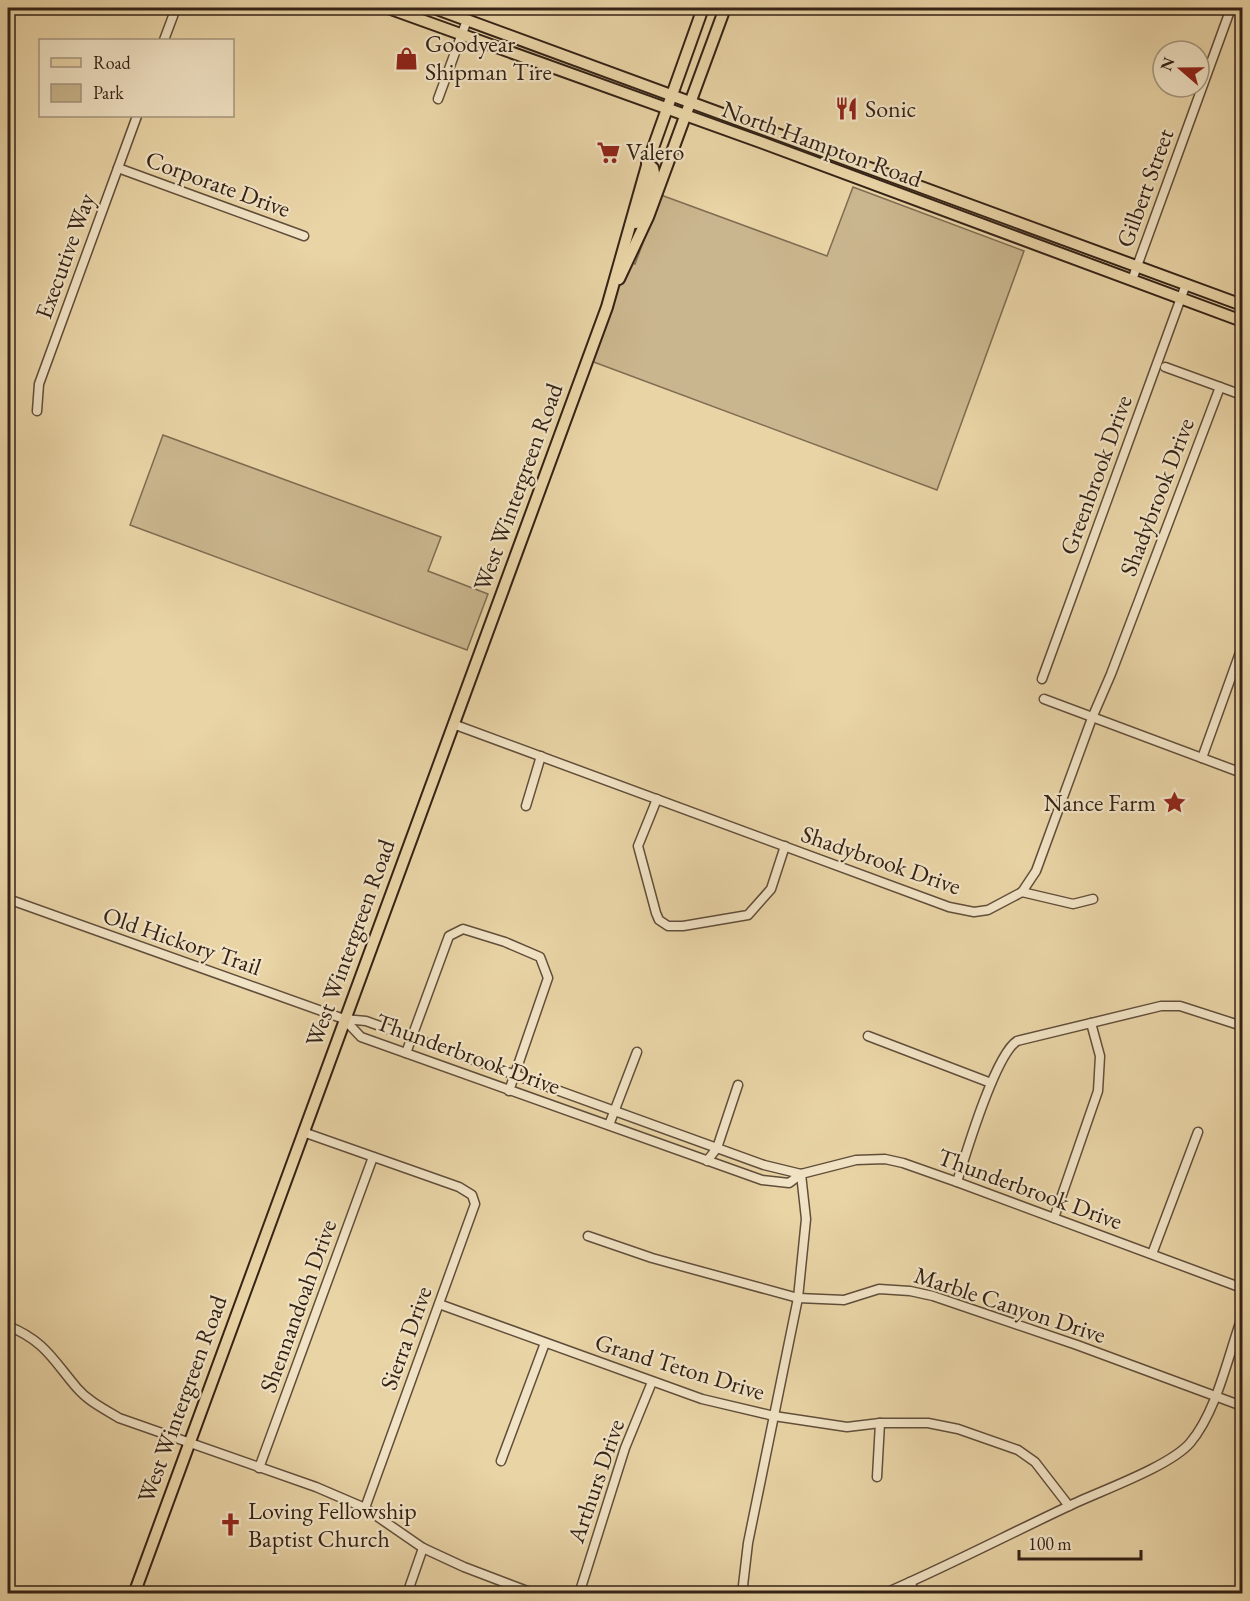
<svg xmlns="http://www.w3.org/2000/svg" width="1250" height="1601" font-family="'EB Garamond',serif">
<style>
.green{fill:#cab68e;stroke:#7f6c52;stroke-width:1.5}
.lines{fill:none;stroke-linecap:round;stroke-linejoin:round}
.minor-casing{stroke:#614e3a;stroke-width:11}
.major-casing{stroke:#342216;stroke-width:14}
.minor{stroke:#f1e3c5;stroke-width:8}
.major{stroke:#e9d4a6;stroke-width:10}
.labels{text-anchor:middle;stroke-width:4.5;stroke-linejoin:round;paint-order:stroke}
.poi-label{font-size:24px;fill:#342216;stroke:#f1e3c5;text-anchor:start}
.street-label{font-size:24px;fill:#342216;stroke:#f1e3c5}
</style>
<rect width="100%" height="100%" fill="#e9d4a6"/>
<filter id="stains"><feTurbulence type="fractalNoise" baseFrequency=".00333" numOctaves="4"/><feColorMatrix values="0 0 0 0 .2 0 0 0 0 .09 0 0 0 0 .02 0 0 0 .5 -.17"/></filter>
<radialGradient id="worn" r=".72"><stop offset=".6" stop-color="#630" stop-opacity="0"/><stop offset="1" stop-color="#630" stop-opacity=".3"/></radialGradient>
<!-- green -->
<g class="green">
<polygon points="853,187 1024,251 937,490 591,361 628,261 635,264 661,195 827,256"/>
<polygon points="163,435 441,537 428,571 488,594 467,650 130,525"/>
</g>
<g class="lines">
<defs>
<g id="minor">
<polyline points="164,40 176,8"/>
<polyline points="438,99 467,20"/>
<polyline points="118,168 304,236"/>
<polyline points="1132,280 1231,8"/>
<polyline points="1165,367 1242,395"/>
<polyline points="37,411 39,384 137,116"/>
<polyline points="1042,679 1186,284"/>
<polyline points="1044,699 1242,773"/>
<polyline points="453,724 949,907 974,912 988,910 1022,892 1036,871 1092,718 1111,674 1220,387"/>
<polyline points="1202,758 1242,647"/>
<polyline points="657,799 638,846 656,913 659,920 668,926 683,926 748,915 771,889 785,846"/>
<polyline points="526,806 541,756"/>
<polyline points="1022,892 1073,904 1093,899"/>
<polyline points="8,899 344,1019 366,1021 764,1165 801,1174"/>
<polyline points="344,1019 361,1037 762,1180 789,1183 801,1174 856,1160 885,1159 903,1163 957,1182 1242,1288"/>
<polyline points="868,1036 991,1083"/>
<polyline points="406,1053 449,936 463,929 505,942 540,957 548,978 509,1091"/>
<polyline points="609,1125 637,1052"/>
<polyline points="303,1132 459,1187 472,1195 475,1204 365,1508"/>
<polyline points="707,1161 717,1148 738,1085"/>
<path d="M957 1182C966 1153 995 1055 1017 1041L1161 1006H1180L1242 1026"/>
<polyline points="1054,1218 1098,1091 1100,1056 1091,1023"/>
<polyline points="588,1236 652,1258 798,1298 844,1300 879,1289 910,1291 933,1296 1077,1345 1242,1406"/>
<polyline points="1152,1254 1198,1132"/>
<polyline points="439,1304 702,1399 774,1416 847,1427 880,1423 928,1423 958,1429 1018,1450 1035,1462 1069,1506"/>
<path d="M8 1326C45 1341 53 1360 77 1388 88 1401 104 1409 119 1418L316 1487 365 1508 423 1548 464 1567 535 1594"/>
<polyline points="501,1461 545,1343"/>
<polyline points="259,1468 373,1157"/>
<polyline points="877,1477 880,1423"/>
<polyline points="910,1582 916,1594"/>
<polyline points="407,1594 423,1548"/>
<polyline points="579,1594 625,1448 652,1382"/>
<polyline points="742,1594 748,1543 798,1298 806,1219 801,1174"/>
<path d="M883 1594C946 1567 1007 1535 1069 1506 1100 1491 1169 1467 1190 1443 1217 1411 1228 1356 1242 1317"/>
</g>
<g id="major">
<polyline points="388,8 763,143 1242,321"/>
<polyline points="434,8 1242,305"/>
<polyline points="636,223 654,173 653,168 647,163"/>
<polyline points="619,279 648,217 725,8"/>
<polyline points="134,1594 607,307 648,162 703,8"/>
</g>
</defs>
<!-- minor casing -->
<use href="#minor" class="minor-casing"/>
<!-- major casing -->
<use href="#major" class="major-casing"/>
<!-- minor -->
<use href="#minor" class="minor"/>
<!-- major -->
<use href="#major" class="major"/>
</g>
<!-- icons -->
<defs>
<symbol id="shop-bare" viewBox="-9 -9 18 18"><path d="M-5-2.5h2.3a2.7 3.5 0 0 1 5.4 0H5L5.5 6h-11ZM-1.5-2.5h3a1.5 2.3 0 0 0-3 0Z" fill="#8f2418" stroke="#f1e3c5" stroke-width="2.5" paint-order="stroke"/></symbol>
<symbol id="restaurant-bare" viewBox="-9 -9 18 18"><path d="M-5-6h1v4h1v-4h1v4h1v-4h1v5L-1.5 .5V6h-2V.5L-5-1ZM5-6V6H3V1.5H1.5Q1.5-4 5-6Z" fill="#8f2418" stroke="#f1e3c5" stroke-width="2.5" paint-order="stroke"/></symbol>
<symbol id="supermarket-bare" viewBox="-9 -9 18 18"><path d="M-6-5.5h2.5l.6 2H6L4.5 2H-2.5L-4.4-4H-6ZM-1.5 3.2a1.3 1.3 0 1 0 .1 0ZM3 3.2a1.3 1.3 0 1 0 .1 0Z" fill="#8f2418" stroke="#f1e3c5" stroke-width="2.5" paint-order="stroke"/></symbol>
<symbol id="sight-bare" viewBox="-9 -9 18 18"><path d="M0-6L1.8-2.2L6-1.7L2.9 1.2L3.7 5.4L0 3.3L-3.7 5.4L-2.9 1.2L-6-1.7L-1.8-2.2Z" fill="#8f2418" stroke="#f1e3c5" stroke-width="2.5" paint-order="stroke"/></symbol>
<symbol id="church-bare" viewBox="-9 -9 18 18"><path d="M-1.2-6h2.4v3.5h3.3v2.4h-3.3V6h-2.4V-.1h-3.3v-2.4h3.3Z" fill="#8f2418" stroke="#f1e3c5" stroke-width="2.5" paint-order="stroke"/></symbol>
</defs>
<g fill-rule="evenodd">
<use href="#shop-bare" x="390" y="42" width="33" height="33"/>
<use href="#restaurant-bare" x="830" y="92" width="33" height="33"/>
<use href="#supermarket-bare" x="592" y="136" width="33" height="33"/>
<use href="#sight-bare" x="1158" y="786" width="33" height="33"/>
<use href="#church-bare" x="214" y="1508" width="33" height="33"/>
</g>
<g class="labels">
<!-- poi labels -->
<g class="poi-label">
<text x="425" y="52">Goodyear<tspan x="425" dy="28">Shipman Tire</tspan></text>
<text x="865" y="117">Sonic</text>
<text x="626" y="160">Valero</text>
<text x="1156" y="811" text-anchor="end">Nance Farm</text>
<text x="248" y="1519">Loving Fellowship<tspan x="248" dy="28">Baptist Church</tspan></text>
</g>
<!-- street labels -->
<g class="street-label">
<text transform="translate(822 144) rotate(20)" y="8">North Hampton Road</text>
<text transform="translate(218 184) rotate(20)" y="8">Corporate Drive</text>
<text transform="translate(1145 188) rotate(-70)" y="8">Gilbert Street</text>
<text transform="translate(65 256) rotate(-70)" y="8">Executive Way</text>
<text transform="translate(1096 475) rotate(-70)" y="8">Greenbrook Drive</text>
<text transform="translate(518 487) rotate(-70)" y="8">West Wintergreen Road</text>
<text transform="translate(1157 497) rotate(-69)" y="8">Shadybrook Drive</text>
<text transform="translate(881 860) rotate(19)" y="8">Shadybrook Drive</text>
<text transform="translate(182 941) rotate(19)" y="8">Old Hickory Trail</text>
<text transform="translate(350 943) rotate(-70)" y="8">West Wintergreen Road</text>
<text transform="translate(468 1054) rotate(20)" y="8">Thunderbrook Drive</text>
<text transform="translate(1030 1189) rotate(20)" y="8">Thunderbrook Drive</text>
<text transform="translate(1010 1305) rotate(18)" y="8">Marble Canyon Drive</text>
<text transform="translate(298 1306) rotate(-70)" y="8">Shennandoah Drive</text>
<text transform="translate(406 1338) rotate(-70)" y="8">Sierra Drive</text>
<text transform="translate(680 1367) rotate(17)" y="8">Grand Teton Drive</text>
<text transform="translate(182 1399) rotate(-70)" y="8">West Wintergreen Road</text>
<text transform="translate(596 1481) rotate(-71)" y="8">Arthurs Drive</text>
</g>
</g>
<!-- margin -->
<rect width="1250" height="1601" fill="none" stroke="#e9d4a6" stroke-width="30"/>
<rect x="9" y="9" width="1232" height="1583" fill="none" stroke="#342216" stroke-width="3"/>
<rect x="15" y="15" width="1220" height="1571" fill="none" stroke="#342216" stroke-width="1.5"/>
<!-- legend -->
<rect x="39" y="39" width="195" height="78" fill="#f1e3c5" stroke="#a5967f" stroke-width="1.5"/>
<rect x="51" y="58" width="30" height="9" fill="#e9d4a6" stroke="#a5967f" stroke-width="1.5"/>
<text x="93" y="69" font-size="18" fill="#342216">Road</text>
<rect x="51" y="84" width="30" height="18" fill="#cab68e" stroke="#a5967f" stroke-width="1.5"/>
<text x="93" y="99" font-size="18" fill="#342216">Park</text>
<!-- north arrow -->
<g transform="translate(1181 69) rotate(290)"><circle r="28" fill="#f1e3c5" stroke="#a5967f" stroke-width="1.5"/>
<path d="M0-4.5L10 22L0 15L-10 22Z" fill="#8f2418"/>
<text y="-9" font-size="16" font-weight="bold" text-anchor="middle" fill="#342216">N</text>
</g>
<!-- scale -->
<path d="M1019 1550v9h122v-9" fill="none" stroke="#342216" stroke-width="3"/>
<text x="1028" y="1550" font-size="18" fill="#342216" stroke="#f1e3c5" stroke-width="4.5" paint-order="stroke">100 m</text>
<rect width="100%" height="100%" filter="url(#stains)"/>
<rect width="100%" height="100%" fill="url(#worn)"/>
</svg>
